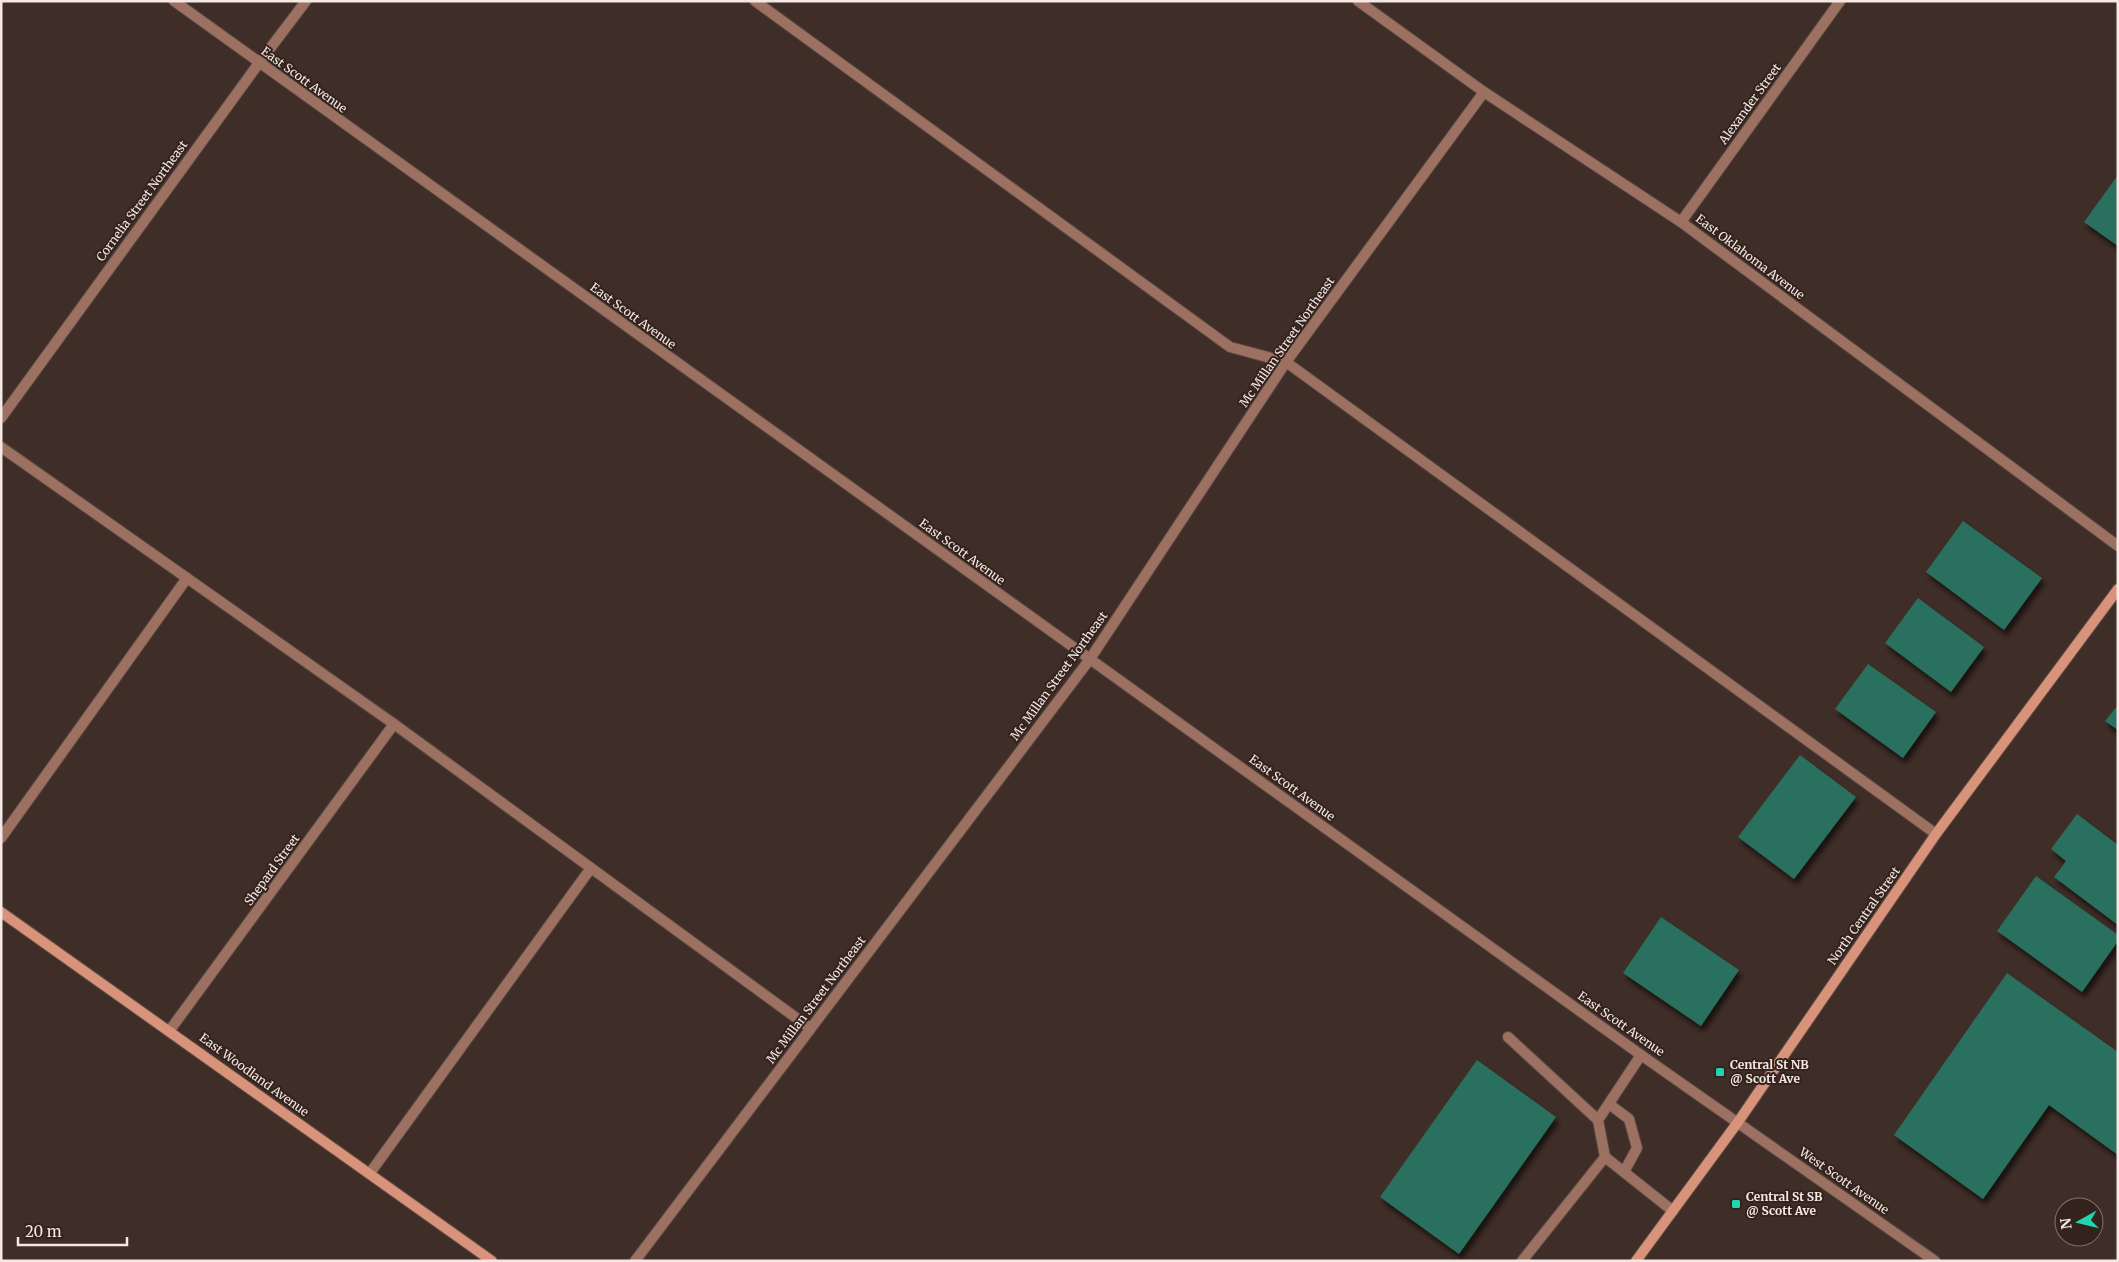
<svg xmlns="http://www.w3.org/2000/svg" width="2119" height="1262" font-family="Merriweather,serif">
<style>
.building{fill:#2a6f5e;filter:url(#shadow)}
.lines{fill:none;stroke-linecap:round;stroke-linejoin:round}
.service-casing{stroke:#5c4b45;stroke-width:12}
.minor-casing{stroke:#5c4b45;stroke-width:12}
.secondary-casing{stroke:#5c4b45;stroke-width:12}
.service{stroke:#9d7161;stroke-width:10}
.minor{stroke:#9d7161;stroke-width:10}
.secondary{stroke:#d9937a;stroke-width:10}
.poi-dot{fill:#20d5b0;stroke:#34231d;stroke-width:2}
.labels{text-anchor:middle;stroke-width:4;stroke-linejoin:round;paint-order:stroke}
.street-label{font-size:12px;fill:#f5e8e4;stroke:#34231d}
.poi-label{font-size:12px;font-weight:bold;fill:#f5e8e4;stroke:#34231d;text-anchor:start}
</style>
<defs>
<filter id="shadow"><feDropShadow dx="3" dy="5.5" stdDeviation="2.5" flood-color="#0009"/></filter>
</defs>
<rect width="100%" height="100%" fill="#3f2d27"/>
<!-- building -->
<g class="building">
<polygon points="2118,175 2118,246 2084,222"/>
<polygon points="1963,521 2042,578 2004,630 1926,572"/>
<polygon points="1918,598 1984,647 1951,692 1885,643"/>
<polygon points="1868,664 1936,712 1903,758 1835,709"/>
<polygon points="2118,705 2118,730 2105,721"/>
<polygon points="1800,755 1856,797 1794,879 1738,837"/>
<polygon points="2077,814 2118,845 2118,925 2054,877 2066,861 2051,849"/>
<polygon points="2036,876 2118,935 2118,941 2082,992 1997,931"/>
<polygon points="1661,917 1739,970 1701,1026 1623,973"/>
<polygon points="2007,973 2118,1052 2118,1155 2049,1105 1983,1199 1894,1135"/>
<polygon points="1477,1060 1556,1117 1459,1254 1380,1197"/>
</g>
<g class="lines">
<defs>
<g id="service">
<polyline points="755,1 1230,347 1286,362 1936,834"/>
<polyline points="1,447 394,724 810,1028"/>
<polyline points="1,838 187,578"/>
<polyline points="1508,1037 1598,1120"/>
<polyline points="1609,1104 1629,1119 1637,1148 1624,1172"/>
<polyline points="1605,1157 1673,1211"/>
<polyline points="370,1173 591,868"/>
<polyline points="1522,1261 1605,1157 1598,1120 1641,1055"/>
</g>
<g id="minor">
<polyline points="174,1 1641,1055 1935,1261"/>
<polyline points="1358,1 1484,92 1681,222 2118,546"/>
<polyline points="1681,222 1840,1"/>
<polyline points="1,418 259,63 306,1"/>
<polyline points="170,1030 394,724"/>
<polyline points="635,1261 1090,659 1286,362 1484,92"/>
</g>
<g id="secondary">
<polyline points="1,912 492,1261"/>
<polyline points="1636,1261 1738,1122 1936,834 2118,589"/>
</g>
</defs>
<!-- service casing -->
<use href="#service" class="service-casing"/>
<!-- minor casing -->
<use href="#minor" class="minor-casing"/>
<!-- secondary casing -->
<use href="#secondary" class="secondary-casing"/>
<!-- service -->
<use href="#service" class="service"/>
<!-- minor -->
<use href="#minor" class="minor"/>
<!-- secondary -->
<use href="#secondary" class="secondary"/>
</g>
<!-- markers -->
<g class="poi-dot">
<rect x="1715" y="1067" width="10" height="10" rx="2.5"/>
<rect x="1731" y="1199" width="10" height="10" rx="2.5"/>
</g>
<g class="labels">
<!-- street labels -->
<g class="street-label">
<text transform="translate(304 80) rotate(36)" y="4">East Scott Avenue</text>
<text transform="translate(1750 104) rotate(-54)" y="4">Alexander Street</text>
<text transform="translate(142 201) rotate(-54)" y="4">Cornelia Street Northeast</text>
<text transform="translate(1750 257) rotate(37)" y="4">East Oklahoma Avenue</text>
<text transform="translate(633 316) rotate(36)" y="4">East Scott Avenue</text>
<text transform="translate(1287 342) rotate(-55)" y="4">Mc Millan Street Northeast</text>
<text transform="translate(962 552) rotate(36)" y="4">East Scott Avenue</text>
<text transform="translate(1059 676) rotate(-54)" y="4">Mc Millan Street Northeast</text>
<text transform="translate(1292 788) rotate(36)" y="4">East Scott Avenue</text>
<text transform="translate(272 870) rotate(-54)" y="4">Shepard Street</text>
<text transform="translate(1864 916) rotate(-55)" y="4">North Central Street</text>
<text transform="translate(816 1000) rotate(-53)" y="4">Mc Millan Street Northeast</text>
<text transform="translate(1621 1024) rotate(35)" y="4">East Scott Avenue</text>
<text transform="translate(254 1075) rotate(36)" y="4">East Woodland Avenue</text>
<text transform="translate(1844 1181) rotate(35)" y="4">West Scott Avenue</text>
</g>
<!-- poi labels -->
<g class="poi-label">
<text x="1730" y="1069">Central St NB<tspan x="1730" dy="14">@ Scott Ave</tspan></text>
<text x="1746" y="1201">Central St SB<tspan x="1746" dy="14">@ Scott Ave</tspan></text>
</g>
</g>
<!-- border -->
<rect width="2119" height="1262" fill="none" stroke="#f5e8e4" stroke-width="5"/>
<!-- north arrow -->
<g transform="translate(2079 1222) rotate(262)"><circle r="24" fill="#34231d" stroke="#81726d"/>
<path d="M0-4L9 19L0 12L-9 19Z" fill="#20d5b0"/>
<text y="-8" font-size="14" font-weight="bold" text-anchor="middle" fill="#f5e8e4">N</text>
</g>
<!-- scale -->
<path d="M18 1237v8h109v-8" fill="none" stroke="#f5e8e4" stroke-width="2.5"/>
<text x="25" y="1237" font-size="15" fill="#f5e8e4" stroke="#34231d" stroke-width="4" paint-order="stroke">20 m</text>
</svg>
